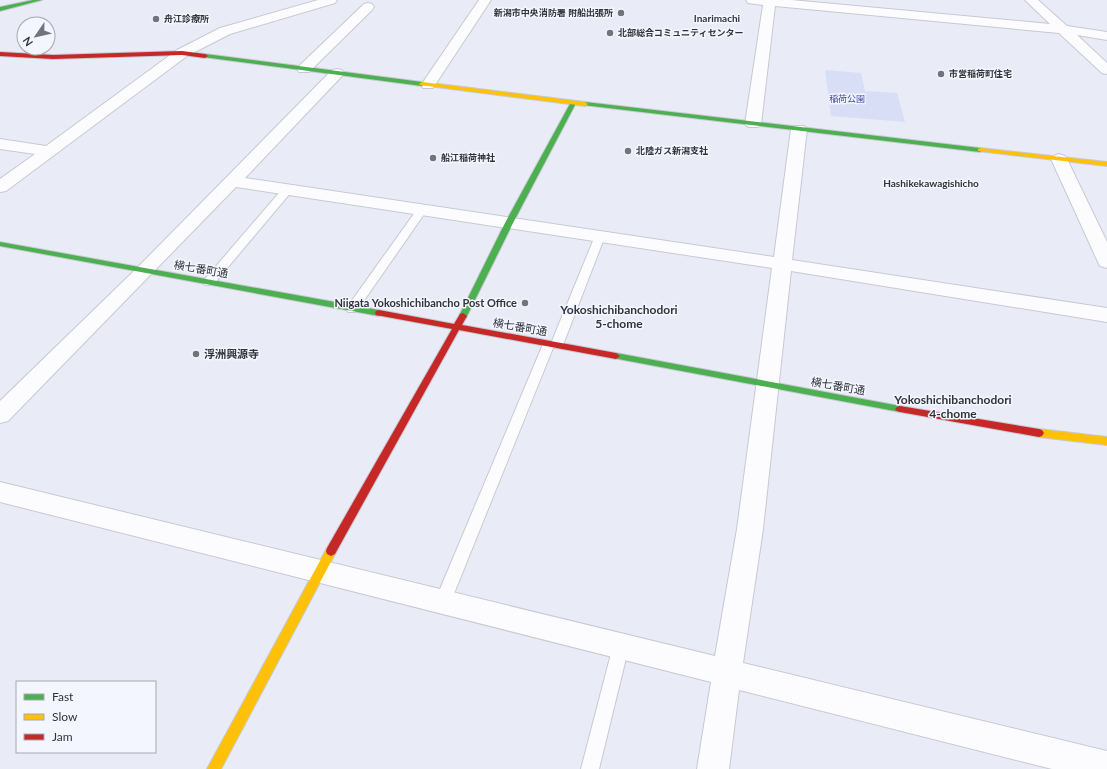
<svg xmlns="http://www.w3.org/2000/svg" width="1107" height="769" font-family="Lato,'Noto Sans JP',sans-serif">
<style>
.green{fill:#d7def6}
.lines{fill:none;stroke-linecap:round;stroke-linejoin:round}
.lane-casing{stroke:#c7c9d2;stroke-width:2}
.street-casing{stroke:#c7c9d2;stroke-width:2}
.fast-casing{stroke:#c7c9d2;stroke-width:2}
.slow-casing{stroke:#c7c9d2;stroke-width:2}
.jam-casing{stroke:#c7c9d2;stroke-width:2}
.lane{fill:#fcfcfe;fill-rule:evenodd}
.street{fill:#fcfcfe;fill-rule:evenodd}
.fast{fill:#4caf50;fill-rule:evenodd}
.slow{fill:#ffc107;fill-rule:evenodd}
.jam{fill:#c62828;fill-rule:evenodd}
.poi-dot{fill:#72747d;stroke:#f4f6ff;stroke-width:1.5}
.labels{text-anchor:middle;stroke-width:3;stroke-linejoin:round;paint-order:stroke}
.far-poi-label{font-size:9px;font-weight:bold;fill:#32343c;stroke:#f4f6ff;text-anchor:start}
.far-park-label{font-size:9px;fill:#3f48a1;stroke:#f4f6ff}
.far-neighbourhood-label{font-size:10px;font-weight:bold;fill:#32343c;stroke:#f4f6ff}
.street-label{font-size:11px;fill:#32343c;stroke:#f4f6ff}
.poi-label{font-size:11px;font-weight:bold;fill:#32343c;stroke:#f4f6ff;text-anchor:end}
.neighbourhood-label{font-size:12px;font-weight:bold;fill:#32343c;stroke:#f4f6ff}
</style>
<rect width="100%" height="100%" fill="#e9ecf7"/>
<!-- green -->
<polygon class="green" points="825,70 861,73 865,91 897,93 905,122 831,116"/>
<g class="lines">
<defs>
<g id="lane">
<polygon points="288,186 292,187 293,189 292,191 213,285 205,285 203,282 205,279 284,187"/>
<polygon points="422,207 427,210 356,312 348,312 346,309 348,306 418,208"/>
<polygon points="600,233 605,236 563,345 561,348 553,348 449,606 443,608 437,606 435,601 543,344 545,341 552,341 595,236"/>
<polygon points="621,638 627,640 629,646 599,769 581,769 613,646 615,640"/>
</g>
<g id="street">
<polygon points="318,0 337,0 335,3 230,34 187,56 6,191 0,192 0,179 35,154 0,149 0,139 46,146 177,50 220,28"/>
<polygon points="479,0 491,0 433,88 423,88 421,85"/>
<polygon points="746,0 791,0 1050,24 1025,0 1038,0 1067,26 1107,32 1107,40 1077,35 1107,63 1107,74 1102,73 1059,33 775,6 761,124 758,127 748,127 745,124 763,5 748,3"/>
<polygon points="368,3 372,4 374,7 372,10 309,72 299,72 297,69 299,66 364,4"/>
<polygon points="337,69 342,70 344,73 342,76 245,178 774,257 791,129 794,126 804,126 807,129 792,260 1107,308 1107,322 791,271 763,529 743,663 1107,751 1107,769 1052,769 739,690 729,769 697,769 711,682 0,502 0,482 715,656 737,529 772,268 236,187 8,421 0,423 0,401 138,267 332,70"/>
<polygon points="1059,154 1065,156 1067,159 1107,242 1107,268 1100,266 1098,262 1051,159 1053,156"/>
</g>
<g id="fast">
<polygon points="33,0 42,0 0,11 0,7"/>
<polygon points="205,54 422,82 425,84 422,86 203,57 202,56"/>
<polygon points="571,102 576,103 513,223 467,316 466,318 460,318 459,316 505,223"/>
<polygon points="585,102 980,148 983,150 980,152 583,105 583,103"/>
<polygon points="0,242 379,310 383,313 379,316 0,246"/>
<polygon points="616,353 900,406 903,407 905,409 903,411 900,412 613,358 612,356"/>
</g>
<g id="slow">
<polygon points="422,82 585,102 588,104 585,106 420,85 419,84"/>
<polygon points="980,148 1107,162 1107,166 978,151 978,149"/>
<polygon points="1039,429 1107,437 1107,445 1039,437 1036,436 1034,433 1036,430"/>
<polygon points="331,546 335,548 336,551 335,554 221,769 207,769 327,548"/>
</g>
<g id="jam">
<polygon points="182,51 205,54 208,56 205,58 182,55 53,59 0,56 0,52 53,55"/>
<polygon points="379,310 454,324 460,314 463,313 467,316 462,325 616,353 620,356 616,359 459,330 335,554 331,556 327,554 326,551 327,548 452,329 376,315 375,313 376,311"/>
<polygon points="900,406 1039,429 1042,430 1044,433 1042,436 1039,437 900,412 897,411 895,409 897,407"/>
</g>
</defs>
<!-- lane casing -->
<use href="#lane" class="lane-casing"/>
<!-- street casing -->
<use href="#street" class="street-casing"/>
<!-- fast casing -->
<use href="#fast" class="fast-casing"/>
<!-- slow casing -->
<use href="#slow" class="slow-casing"/>
<!-- jam casing -->
<use href="#jam" class="jam-casing"/>
<!-- lane -->
<use href="#lane" class="lane"/>
<!-- street -->
<use href="#street" class="street"/>
<!-- fast -->
<use href="#fast" class="fast"/>
<!-- slow -->
<use href="#slow" class="slow"/>
<!-- jam -->
<use href="#jam" class="jam"/>
</g>
<!-- markers -->
<g class="poi-dot">
<circle cx="621" cy="13" r="4"/>
<circle cx="156" cy="19" r="4"/>
<circle cx="610" cy="33" r="4"/>
<circle cx="941" cy="74" r="4"/>
<circle cx="628" cy="151" r="4"/>
<circle cx="433" cy="158" r="4"/>
<circle cx="525" cy="303" r="4"/>
<circle cx="196" cy="354" r="4"/>
</g>
<g class="labels">
<!-- far-poi labels -->
<g class="far-poi-label">
<text x="613" y="16" text-anchor="end">新潟市中央消防署 附船出張所</text>
<text x="164" y="22">舟江診療所</text>
<text x="618" y="36">北部総合コミュニティセンター</text>
<text x="949" y="77">市営稲荷町住宅</text>
<text x="636" y="154">北陸ガス新潟支社</text>
<text x="441" y="161">船江稲荷神社</text>
</g>
<!-- far-park labels -->
<g class="far-park-label">
<text x="847" y="102">稲荷公園</text>
</g>
<!-- far-neighbourhood labels -->
<g class="far-neighbourhood-label">
<text x="717" y="22">Inarimachi</text>
<text x="931" y="187">Hashikekawagishicho</text>
</g>
<!-- street labels -->
<g class="street-label">
<text transform="translate(201 269) rotate(10)" y="4">横七番町通</text>
<text transform="translate(520 327) rotate(10)" y="4">横七番町通</text>
<text transform="translate(838 386) rotate(10)" y="4">横七番町通</text>
</g>
<!-- poi labels -->
<g class="poi-label">
<text x="517" y="307">Niigata Yokoshichibancho Post Office</text>
<text x="204" y="358" text-anchor="start">浮洲興源寺</text>
</g>
<!-- neighbourhood labels -->
<g class="neighbourhood-label">
<text x="619" y="314">Yokoshichibanchodori<tspan x="619" dy="14">5-chome</tspan></text>
<text x="953" y="404">Yokoshichibanchodori<tspan x="953" dy="14">4-chome</tspan></text>
</g>
</g>
<!-- legend -->
<rect x="16" y="681" width="140" height="72" fill="#f4f6ff" stroke="#a6a8b1"/>
<rect x="24" y="694" width="20" height="6" fill="#4caf50" stroke="#a6a8b1"/>
<text x="52" y="701" font-size="12" fill="#32343c">Fast</text>
<rect x="24" y="714" width="20" height="6" fill="#ffc107" stroke="#a6a8b1"/>
<text x="52" y="721" font-size="12" fill="#32343c">Slow</text>
<rect x="24" y="734" width="20" height="6" fill="#c62828" stroke="#a6a8b1"/>
<text x="52" y="741" font-size="12" fill="#32343c">Jam</text>
<!-- north arrow -->
<g transform="translate(36 36) rotate(236)"><circle r="19" fill="#f4f6ff" stroke="#a6a8b1"/>
<path d="M0-3L7 15L0 10L-7 15Z" fill="#72747d"/>
<text y="-6" font-size="11" font-weight="bold" text-anchor="middle" fill="#32343c">N</text>
</g>
</svg>
